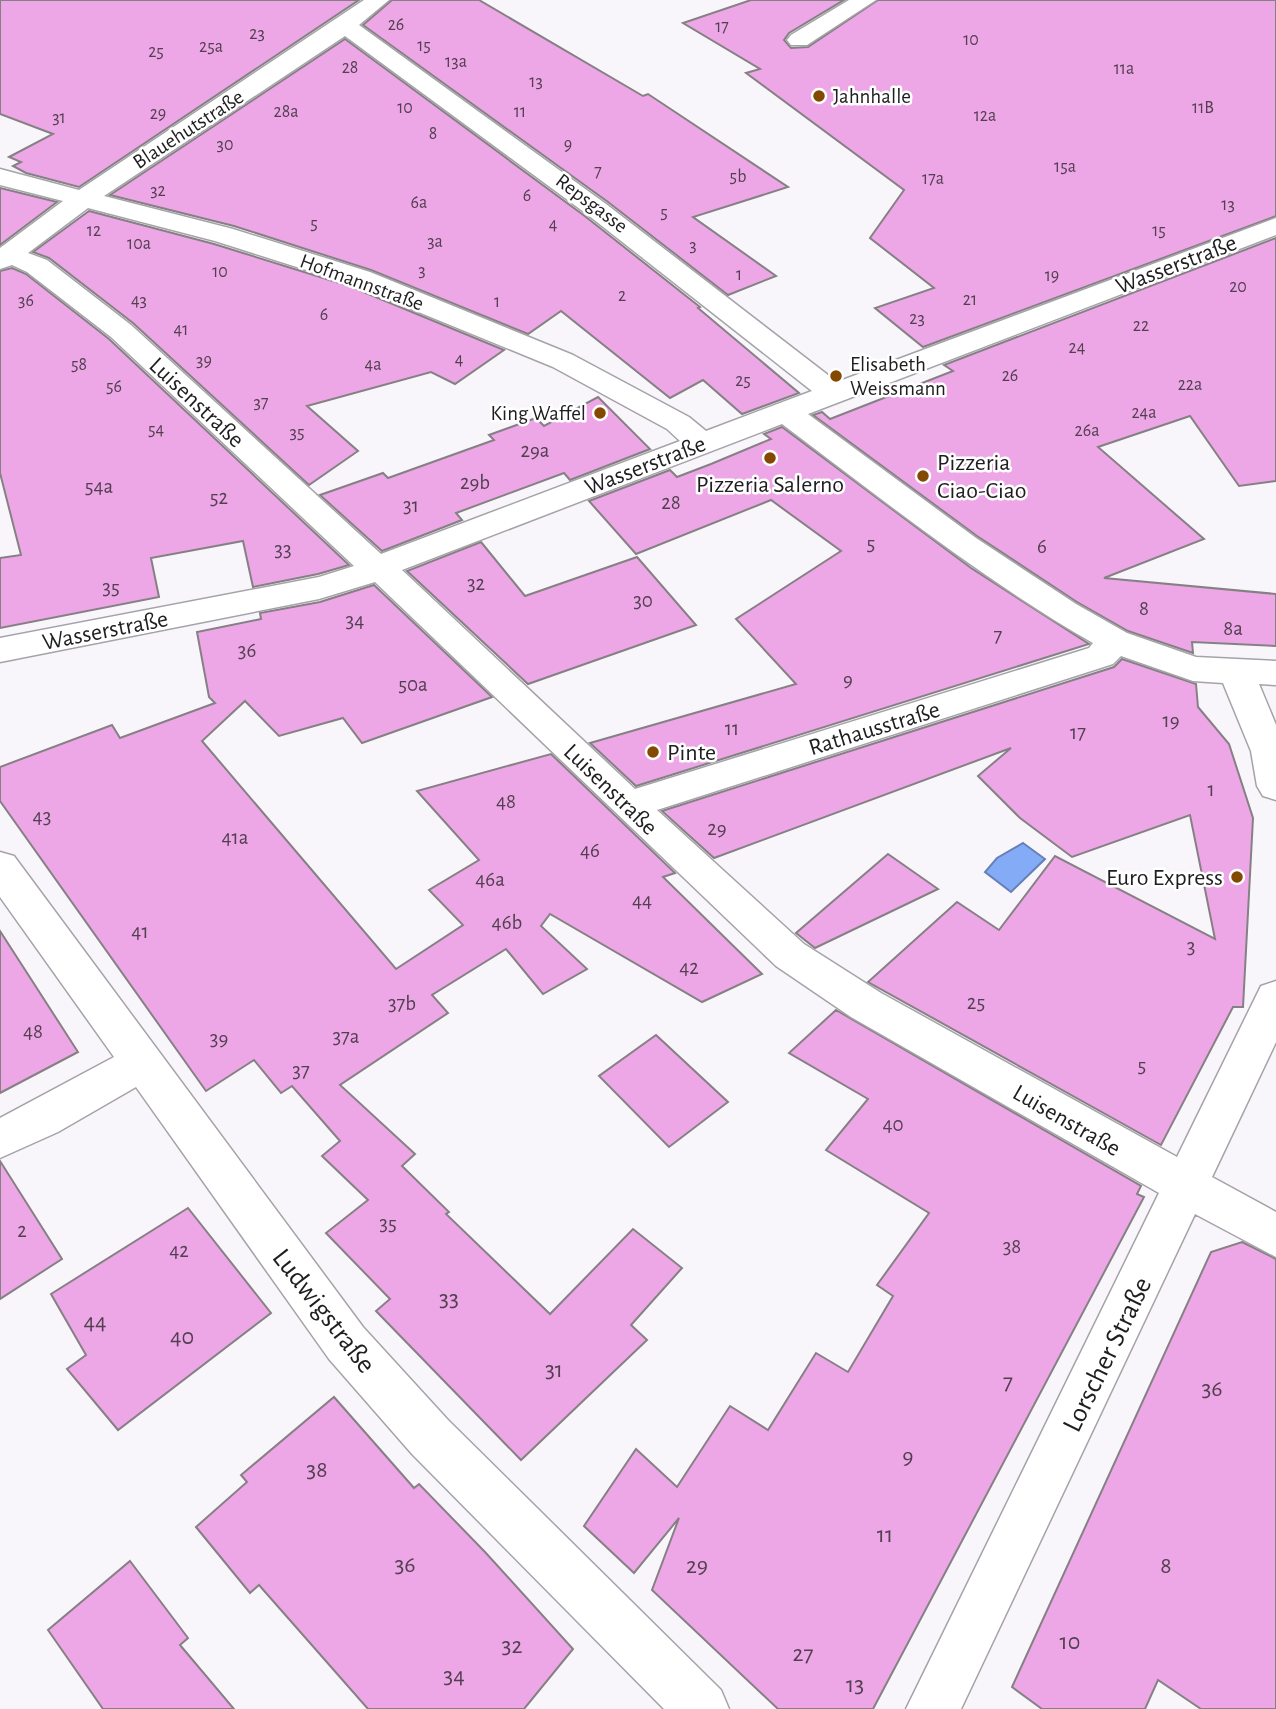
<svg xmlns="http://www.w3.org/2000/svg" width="1276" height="1709" font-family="'Alegreya Sans',sans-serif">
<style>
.water{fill:#84abf6;stroke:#6580b6;stroke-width:2}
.building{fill:#eea7e6;stroke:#858084;stroke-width:2}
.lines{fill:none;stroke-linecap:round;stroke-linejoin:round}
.street-casing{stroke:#a6a3a8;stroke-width:3}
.street{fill:#fff;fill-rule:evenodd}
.poi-dot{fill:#844901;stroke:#fff;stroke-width:2.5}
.labels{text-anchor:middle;stroke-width:5;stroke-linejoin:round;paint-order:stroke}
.far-number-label{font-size:18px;fill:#524051}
.far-poi-label{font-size:21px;fill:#1e1d1f;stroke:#fff;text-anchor:start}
.far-street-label{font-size:21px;fill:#1e1d1f;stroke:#fff}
.number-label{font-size:21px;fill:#524051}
.street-label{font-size:24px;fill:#1e1d1f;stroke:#fff}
.poi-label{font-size:24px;fill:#1e1d1f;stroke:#fff;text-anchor:start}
.near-number-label{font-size:24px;fill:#524051}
.near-street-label{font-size:28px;fill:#1e1d1f;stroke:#fff}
</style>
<rect width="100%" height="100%" fill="#f9f6fb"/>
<!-- water -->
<polygon class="water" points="1023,843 1045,859 1011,892 985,872 997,858"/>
<!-- building -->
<g class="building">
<polygon points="0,0 359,0 79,187 26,173 13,166 21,162 9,157 53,134 0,114"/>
<polygon points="392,0 479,0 643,96 648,94 788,187 693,217 776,276 728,295 608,202 363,25"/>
<polygon points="751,0 844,0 789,33 784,40 791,48 808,47 878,0 1276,0 1276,216 923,347 875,308 934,288 870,238 904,190 746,73 760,69 683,23"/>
<polygon points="345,39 586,217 700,307 698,308 799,393 742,414 703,380 670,398 561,311 528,334 371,270 234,226 110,195"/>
<polygon points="0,188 57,202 0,245"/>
<polygon points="89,211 214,244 349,286 504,350 455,384 431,372 307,406 358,451 309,485 133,323 49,258 33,252"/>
<polygon points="1276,238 1276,481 1239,486 1190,416 1098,447 1204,539 1104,578 1276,594 1276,646 1192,642 1193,653 1128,631 1077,602 977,536 813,415 822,412 830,419 953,371 944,365"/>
<polygon points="12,268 26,274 109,339 349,565 318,574 253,587 243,541 151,558 159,597 0,628 0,558 21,555 0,473 0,271"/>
<polygon points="598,397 650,449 570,480 564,473 456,513 462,520 382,551 320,495 383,473 388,478 494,440 489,435 536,418 544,426"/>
<polygon points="782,427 971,568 1089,644 636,786 590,743 796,684 736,619 841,551 771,500 636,554 589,501 670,470 677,477 711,464 771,439 764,434"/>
<polygon points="481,542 525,596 637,557 696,625 528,684 407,571"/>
<polygon points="374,585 492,697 362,743 343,718 279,736 245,701 202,741 396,969 463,925 429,890 479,860 417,791 551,754 675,873 663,877 762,974 702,1002 550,914 541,926 587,969 543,994 506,949 432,995 448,1013 340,1085 415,1154 402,1166 449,1212 446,1214 550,1314 633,1229 682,1268 631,1325 647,1340 521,1460 376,1311 390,1299 326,1233 368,1200 322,1156 340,1141 292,1086 281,1093 254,1060 206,1091 0,801 0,767 112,725 120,738 215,703 209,697 197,632 261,619 260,613 320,602"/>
<polygon points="1122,659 1196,684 1198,707 1229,744 1253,818 1243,1007 1233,1007 1161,1145 868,982 957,902 999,930 1055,856 1215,939 1190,815 1072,857 1020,818 978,776 1011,748 714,858 662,811 1114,667"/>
<polygon points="888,854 938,889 815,948 796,933"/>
<polygon points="0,931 78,1052 0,1093"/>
<polygon points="836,1010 1141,1186 1137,1194 1144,1197 873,1709 778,1709 652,1590 679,1518 634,1573 584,1526 636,1449 677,1487 730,1406 768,1430 816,1353 848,1372 893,1296 877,1285 929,1213 826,1150 868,1099 789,1053"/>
<polygon points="656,1035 728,1102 669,1147 599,1076"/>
<polygon points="0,1161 62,1259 0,1299"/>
<polygon points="188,1208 271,1313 118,1430 67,1369 86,1355 51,1294"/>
<polygon points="1242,1242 1276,1259 1276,1709 1201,1709 1158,1680 1145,1709 1042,1709 1012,1687 1211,1252"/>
<polygon points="334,1397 414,1488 419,1484 485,1552 573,1649 524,1709 368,1709 259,1585 250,1593 196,1527 247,1482 241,1475"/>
<polygon points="130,1561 188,1638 180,1645 234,1709 103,1709 48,1630"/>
</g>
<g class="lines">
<defs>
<g id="street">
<path d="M364 0H389L359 25 606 204 837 382 1276 218V235L808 414 976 538 1076 604 1127 633 1196 657 1276 661V685L1259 684 1276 725V800L1263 796 1257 786 1251 751 1223 683 1193 681 1121 656 1113 664 657 810 804 944 881 993 1177 1157 1261 986 1276 981V1042L1212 1177 1276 1212V1257L1195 1214 961 1709H906L1159 1193 851 1017 776 966 375 582 319 599 0 662V638L319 577 354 566 111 337 27 272 12 265 0 269V248L63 201 0 185V169L79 190ZM345 36 588 215 812 391 706 431 689 417 573 355 370 272 233 229 104 196ZM88 208 215 241 350 284 553 367 667 429 680 441 381 554 131 325 47 260 28 253ZM782 424C883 500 983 580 1093 643L1089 648 635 789 402 570Z"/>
<polygon points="849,0 876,0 807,45 791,45 787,40 791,35"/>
<polygon points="0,852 14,856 363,1327 448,1420 721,1690 729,1709 664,1709 412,1454 329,1359 136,1087 58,1132 0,1158 0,1118 114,1057 0,897"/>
</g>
</defs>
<!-- street casing -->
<use href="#street" class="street-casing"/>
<!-- street -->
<use href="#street" class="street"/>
</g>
<!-- markers -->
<g class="poi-dot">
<circle cx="819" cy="96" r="7"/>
<circle cx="836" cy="376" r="7"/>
<circle cx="600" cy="413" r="7"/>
<circle cx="770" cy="458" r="7"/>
<circle cx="923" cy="476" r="7"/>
<circle cx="653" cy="752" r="7"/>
<circle cx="1237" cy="877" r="7"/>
</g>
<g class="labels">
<!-- far-number labels -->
<g class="far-number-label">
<text x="396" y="30">26</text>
<text x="722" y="32">17</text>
<text x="257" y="39">23</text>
<text x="971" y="45">10</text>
<text x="424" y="51">15</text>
<text x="211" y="52">25a</text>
<text x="156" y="57">25</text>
<text x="456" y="67">13a</text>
<text x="350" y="73">28</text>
<text x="1124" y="74">11a</text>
<text x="536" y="87">13</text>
<text x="405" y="113">10</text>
<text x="1203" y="113">11B</text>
<text x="286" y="117">28a</text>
<text x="520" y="117">11</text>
<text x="158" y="119">29</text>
<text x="985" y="121">12a</text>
<text x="59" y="123">31</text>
<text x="433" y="139">8</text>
<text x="225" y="150">30</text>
<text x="568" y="150">9</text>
<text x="1065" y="172">15a</text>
<text x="598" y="177">7</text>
<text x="738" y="182">5b</text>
<text x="933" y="184">17a</text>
<text x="158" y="196">32</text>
<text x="527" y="201">6</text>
<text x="419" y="208">6a</text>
<text x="1228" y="210">13</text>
<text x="664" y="218">5</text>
<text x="314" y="229">5</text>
<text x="553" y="230">4</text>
<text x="94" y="236">12</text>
<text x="1159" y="236">15</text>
<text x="435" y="247">3a</text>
<text x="139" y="249">10a</text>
<text x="693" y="251">3</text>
<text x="422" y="276">3</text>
<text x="220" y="277">10</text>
<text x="739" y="280">1</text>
<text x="1052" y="281">19</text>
<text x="1238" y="292">20</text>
<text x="622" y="301">2</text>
<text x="970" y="305">21</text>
<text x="26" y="306">36</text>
<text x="139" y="306">43</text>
<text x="497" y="307">1</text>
<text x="324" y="320">6</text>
<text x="917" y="324">23</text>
<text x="1141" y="331">22</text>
<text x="181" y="335">41</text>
<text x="1077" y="353">24</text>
<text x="459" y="365">4</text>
<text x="204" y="366">39</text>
<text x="79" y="370">58</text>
<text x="373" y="370">4a</text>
<text x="1010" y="381">26</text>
<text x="743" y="386">25</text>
<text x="1190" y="390">22a</text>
<text x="114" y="392">56</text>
<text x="261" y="408">37</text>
<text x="1144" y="418">24a</text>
<text x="156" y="435">54</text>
<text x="1087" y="436">26a</text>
<text x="297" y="438">35</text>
</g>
<!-- far-poi labels -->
<g class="far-poi-label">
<text x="833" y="103">Jahnhalle</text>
<text x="850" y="371">Elisabeth<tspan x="850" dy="24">Weissmann</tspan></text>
<text x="586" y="420" text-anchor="end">King Waffel</text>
</g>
<!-- far-street labels -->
<g class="far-street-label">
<text transform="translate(188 129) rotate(-33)" y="7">Blauehutstraße</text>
<text transform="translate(592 203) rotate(37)" y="7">Repsgasse</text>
<text transform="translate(362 282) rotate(20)" y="7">Hofmannstraße</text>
</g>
<!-- number labels -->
<g class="number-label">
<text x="535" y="457">29a</text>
<text x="475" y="489">29b</text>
<text x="99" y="493">54a</text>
<text x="219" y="504">52</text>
<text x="671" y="509">28</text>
<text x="411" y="512">31</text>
<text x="871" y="550">5</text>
<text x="1042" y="553">6</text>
<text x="283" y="556">33</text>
<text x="476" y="590">32</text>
<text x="111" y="594">35</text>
<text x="643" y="607">30</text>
<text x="1144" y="615">8</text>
<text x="355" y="627">34</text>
<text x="1233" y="635">8a</text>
<text x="998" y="642">7</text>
<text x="247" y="657">36</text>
<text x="848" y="686">9</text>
<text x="413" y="691">50a</text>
<text x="1171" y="727">19</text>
<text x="732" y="735">11</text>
<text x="1078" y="739">17</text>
<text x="1211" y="796">1</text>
<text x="506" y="808">48</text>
<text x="42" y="823">43</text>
<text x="717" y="835">29</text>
<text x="235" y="844">41a</text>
<text x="590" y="857">46</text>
<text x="490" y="886">46a</text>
<text x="642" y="907">44</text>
<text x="507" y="929">46b</text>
<text x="140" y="938">41</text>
<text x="1191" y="953">3</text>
<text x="689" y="974">42</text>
<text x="976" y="1009">25</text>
<text x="402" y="1010">37b</text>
<text x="33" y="1038">48</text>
<text x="346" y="1043">37a</text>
<text x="219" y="1045">39</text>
<text x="1142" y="1072">5</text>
<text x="301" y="1077">37</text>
<text x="893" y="1131">40</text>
<text x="388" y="1230">35</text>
<text x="22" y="1237">2</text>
<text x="1012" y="1253">38</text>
<text x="179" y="1257">42</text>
</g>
<!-- street labels -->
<g class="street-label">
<text transform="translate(1176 264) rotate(-21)" y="8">Wasserstraße</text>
<text transform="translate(197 402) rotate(43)" y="8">Luisenstraße</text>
<text transform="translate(645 465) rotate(-21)" y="8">Wasserstraße</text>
<text transform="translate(105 630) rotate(-11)" y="8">Wasserstraße</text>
<text transform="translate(874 728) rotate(-17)" y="8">Rathausstraße</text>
<text transform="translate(611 789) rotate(44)" y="8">Luisenstraße</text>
<text transform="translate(1067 1120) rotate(30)" y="8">Luisenstraße</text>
</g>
<!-- poi labels -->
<g class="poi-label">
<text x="937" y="470">Pizzeria<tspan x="937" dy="28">Ciao-Ciao</tspan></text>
<text x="770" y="492" text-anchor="middle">Pizzeria Salerno</text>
<text x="667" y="760">Pinte</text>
<text x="1223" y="885" text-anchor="end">Euro Express</text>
</g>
<!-- near-number labels -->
<g class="near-number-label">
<text x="449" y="1306">33</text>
<text x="95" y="1329">44</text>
<text x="182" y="1344">40</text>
<text x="554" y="1377">31</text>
<text x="1008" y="1389">7</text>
<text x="1212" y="1396">36</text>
<text x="908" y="1464">9</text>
<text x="317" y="1477">38</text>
<text x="885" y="1542">11</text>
<text x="405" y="1572">36</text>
<text x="697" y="1573">29</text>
<text x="1166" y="1573">8</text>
<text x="1070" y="1649">10</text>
<text x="512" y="1653">32</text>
<text x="803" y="1661">27</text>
<text x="454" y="1683">34</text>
<text x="855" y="1692">13</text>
</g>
<!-- near-street labels -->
<g class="near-street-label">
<text transform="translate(325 1310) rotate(52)" y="10">Ludwigstraße</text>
<text transform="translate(1106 1354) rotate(-64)" y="10">Lorscher Straße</text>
</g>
</g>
</svg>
